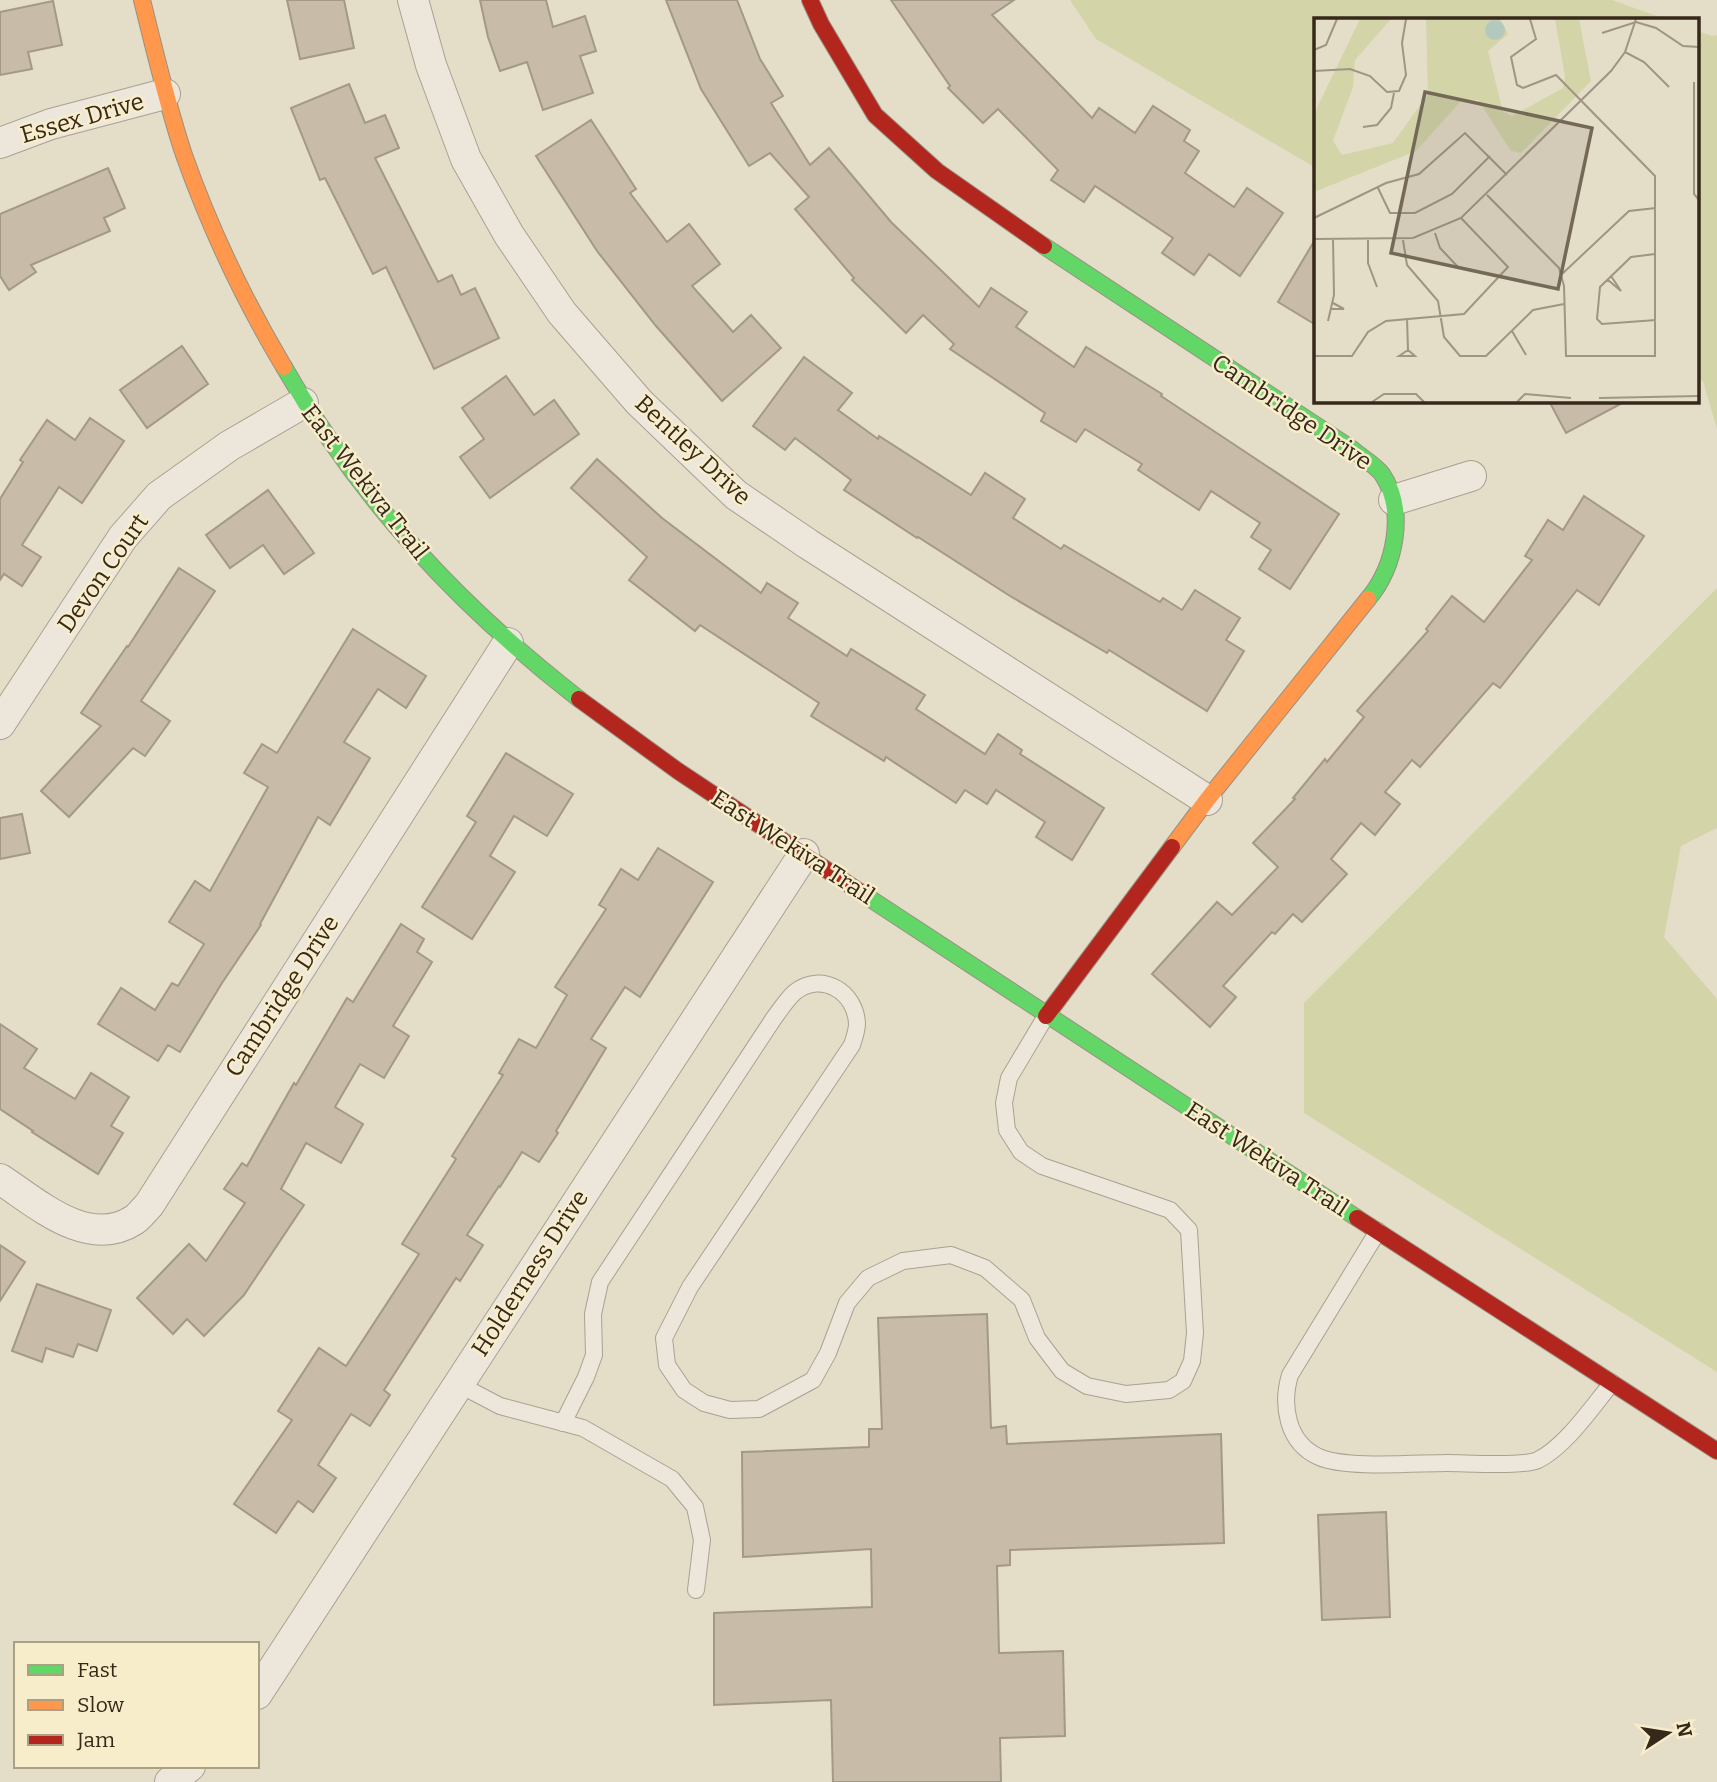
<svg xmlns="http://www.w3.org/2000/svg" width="1717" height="1782" font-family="Bitter,serif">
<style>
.green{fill:#d3d5a9}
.building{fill:#c8bba8;stroke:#a49888;stroke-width:2}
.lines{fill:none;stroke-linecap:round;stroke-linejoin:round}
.lane-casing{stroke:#a9a192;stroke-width:18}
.street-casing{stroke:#a9a192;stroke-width:32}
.fast-casing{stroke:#989182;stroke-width:18}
.slow-casing{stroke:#989182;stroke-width:18}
.jam-casing{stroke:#989182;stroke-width:18}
.lane{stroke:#ece7da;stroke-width:16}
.street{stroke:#ece7da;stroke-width:30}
.fast{stroke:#63d668;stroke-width:16}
.slow{stroke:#ff974d;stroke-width:16}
.jam{stroke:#b3261e;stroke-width:16}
.labels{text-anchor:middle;stroke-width:5;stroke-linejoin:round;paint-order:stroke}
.street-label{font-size:24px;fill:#37291a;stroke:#f8edcb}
.inset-road{fill:none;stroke:#9f9582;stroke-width:2}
.view{fill:#746857;fill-opacity:0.15;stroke:#746857;stroke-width:3.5}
.inset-edge{fill:none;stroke:#37291a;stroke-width:3.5}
</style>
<rect width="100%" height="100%" fill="#e4ddc8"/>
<!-- green -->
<g class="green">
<polygon points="1070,0 1612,0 1665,19 1316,19 1316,168 1096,39"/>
<polygon points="1698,31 1712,36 1717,35 1717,429 1703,381 1698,378"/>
<polygon points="1717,588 1717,828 1681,846 1664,937 1717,999 1717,1372 1304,1113 1304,1003"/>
</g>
<!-- building -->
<g class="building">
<polygon points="287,0 344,0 354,48 300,59"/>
<polygon points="480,0 546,0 553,27 585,16 596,51 580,56 593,93 543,110 527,62 500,71 488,37"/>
<polygon points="666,0 737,0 760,59 783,96 771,103 810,165 829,148 891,222 979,307 991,288 1027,312 1016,327 1074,367 1086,347 1162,394 1161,396 1339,514 1290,589 1259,569 1271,550 1251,537 1260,523 1211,491 1199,510 1138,470 1142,464 1085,429 1076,442 1041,421 1045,413 950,349 954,344 923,315 906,333 852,280 854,278 795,209 809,197 770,153 749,166 701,89"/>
<polygon points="891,0 1014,0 992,15 1092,118 1099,108 1135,133 1153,106 1190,130 1184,141 1199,151 1185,173 1234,207 1247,188 1283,213 1240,276 1209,254 1194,275 1162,253 1173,238 1095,186 1084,202 1051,180 1058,170 998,109 983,123 948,88 950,86"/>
<polygon points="53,1 62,45 28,52 32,69 0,75 0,12"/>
<polygon points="349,84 365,123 385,115 399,148 375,158 438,282 452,275 461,295 475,288 499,338 434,369 386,267 373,274 325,178 320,180 291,108"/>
<polygon points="591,120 636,189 630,193 667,242 689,224 720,264 692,286 733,332 751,315 781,348 722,401 656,326 597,251 536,156"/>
<polygon points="108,168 125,208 104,218 110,231 31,265 36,272 9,290 0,276 0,214"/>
<polygon points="1316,238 1316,325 1278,302"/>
<polygon points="182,346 208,384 147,428 120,390"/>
<polygon points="804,357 852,393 838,410 878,439 879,436 971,495 985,473 1025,499 1013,518 1061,549 1064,545 1160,602 1163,598 1182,610 1195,590 1240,618 1226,640 1244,651 1207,711 1109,650 1107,653 1010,596 918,537 917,538 844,490 851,480 795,438 785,450 753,426"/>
<polygon points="506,376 534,415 554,400 579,434 490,498 460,457 484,439 462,408"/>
<polygon points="1549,401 1626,401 1566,433"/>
<polygon points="90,418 124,441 82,503 59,487 22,545 41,557 22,586 4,574 0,580 0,499 23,462 20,460 47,420 75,440"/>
<polygon points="597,459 662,518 761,593 767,583 798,603 788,618 847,656 851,649 925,695 916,709 985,754 998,734 1022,750 1020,754 1104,808 1072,860 1036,837 1045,822 996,790 987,804 965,790 956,803 886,757 884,761 811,716 819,703 700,625 695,631 629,580 647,557 571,488"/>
<polygon points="268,490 314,553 284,574 263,545 230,568 206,535"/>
<polygon points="1584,496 1644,536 1599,605 1577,590 1500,688 1493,683 1420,767 1412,760 1385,792 1400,804 1375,835 1361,823 1331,859 1347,874 1302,922 1293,914 1275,934 1272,932 1223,986 1236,997 1210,1027 1152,974 1217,902 1232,915 1278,867 1253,843 1295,799 1293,798 1325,759 1327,762 1364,717 1357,711 1428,631 1426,629 1452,596 1484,622 1532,560 1525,556 1548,520 1563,530"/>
<polygon points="179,568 215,591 141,701 170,721 145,756 133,748 69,817 41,791 101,726 81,713 127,646 128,647"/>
<polygon points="353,629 426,676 406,708 378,689 344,742 370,758 330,825 318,817 260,924 261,925 222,983 180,1052 168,1045 158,1061 98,1024 121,988 155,1010 172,983 178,986 204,944 169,922 195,881 210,891 268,787 244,773 262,744 277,753"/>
<polygon points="506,753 573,794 547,836 514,816 490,856 515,872 472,939 422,907 476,822 467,816"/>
<polygon points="22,814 30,853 0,859 0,818"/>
<polygon points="658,848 713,882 640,997 625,987 591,1039 606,1048 556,1131 558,1133 539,1162 522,1152 500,1187 499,1186 467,1235 483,1245 460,1281 456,1278 384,1390 390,1395 370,1426 351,1414 318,1465 336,1478 313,1512 298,1501 276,1533 234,1504 292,1420 278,1411 319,1348 346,1366 419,1254 402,1244 456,1159 452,1156 503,1075 499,1073 519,1039 536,1048 567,995 555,987 606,909 599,905 621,869 638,880"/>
<polygon points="401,924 424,939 417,952 432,962 393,1026 409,1036 384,1078 360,1064 335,1107 363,1124 341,1163 306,1143 281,1189 304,1205 244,1295 204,1336 187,1319 173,1334 137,1298 189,1244 206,1261 245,1203 224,1189 242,1163 247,1166 294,1083 296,1085 347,998 353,1002"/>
<polygon points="0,1024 37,1049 24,1068 75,1099 91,1073 129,1097 111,1126 123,1133 98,1174 32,1132 33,1131 0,1109"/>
<polygon points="0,1245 25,1262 0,1301"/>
<polygon points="37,1284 111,1310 97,1351 78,1344 73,1357 46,1348 42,1362 12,1351"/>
<polygon points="987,1314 991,1428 1006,1426 1007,1444 1221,1434 1224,1543 1010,1550 1010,1565 997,1566 999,1653 1063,1651 1065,1736 1000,1738 1001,1782 833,1782 831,1700 714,1705 714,1613 872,1607 871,1549 743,1557 742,1452 869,1447 869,1429 882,1429 878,1318"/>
<polygon points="1386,1512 1390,1617 1322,1620 1318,1515"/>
</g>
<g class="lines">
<defs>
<g id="lane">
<path d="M1378 1231 1290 1375C1281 1405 1287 1443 1319 1457 1345 1469 1417 1463 1447 1463 1467 1463 1523 1467 1538 1460 1566 1446 1592 1407 1612 1383"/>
<polyline points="458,1384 500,1406 583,1428 672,1479 695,1507 702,1540 696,1590"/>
<path d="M563 1423 586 1377 594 1355 593 1314 600 1282 774 1018C780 1010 787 999 795 992 822 971 856 992 857 1024 857 1030 854 1039 852 1045L690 1287 664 1338 667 1365 684 1390 704 1403 730 1410 759 1409 813 1380 828 1353 847 1303 868 1278 903 1261 951 1255 985 1268 1022 1300 1037 1338 1062 1371 1087 1386 1126 1394 1169 1390 1183 1381 1192 1361 1195 1333 1189 1230 1170 1210 1042 1166 1021 1152 1007 1130 1004 1103 1009 1078 1046 1016"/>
</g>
<g id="street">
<polyline points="413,0 431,65 466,159 509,235 562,313 639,402 736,495 808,544 1207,800"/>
<polyline points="0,143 51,124 165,94"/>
<polyline points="1394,500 1471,476"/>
<polyline points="0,724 123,537 159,496 229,446 303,403"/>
<path d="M0 1179C37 1203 88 1250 134 1220 139 1217 144 1210 149 1205L508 643"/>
<polyline points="257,1694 804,854"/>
<polyline points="170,1782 190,1766"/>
</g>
<g id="fast">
<path d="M1044 246 1352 449C1361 457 1375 465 1382 474 1407 511 1395 567 1368 599"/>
<path d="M284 367C361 501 458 605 579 699"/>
<polyline points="860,892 1357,1218"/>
</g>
<g id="slow">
<path d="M142 0C155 52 167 104 184 155 210 228 244 300 284 367"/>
<polyline points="1172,847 1207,800 1368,599"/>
</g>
<g id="jam">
<polyline points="810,0 821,24 875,115 937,171 1044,246"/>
<polyline points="579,699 678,771 860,892"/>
<polyline points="1046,1016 1172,847"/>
<polyline points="1357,1218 1717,1451"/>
</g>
</defs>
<!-- lane casing -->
<use href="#lane" class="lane-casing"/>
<!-- street casing -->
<use href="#street" class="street-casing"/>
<!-- fast casing -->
<use href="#fast" class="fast-casing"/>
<!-- slow casing -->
<use href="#slow" class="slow-casing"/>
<!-- jam casing -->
<use href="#jam" class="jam-casing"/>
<!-- lane -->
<use href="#lane" class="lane"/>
<!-- street -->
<use href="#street" class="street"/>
<!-- fast -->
<use href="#fast" class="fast"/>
<!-- slow -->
<use href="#slow" class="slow"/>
<!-- jam -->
<use href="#jam" class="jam"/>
</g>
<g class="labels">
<!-- street labels -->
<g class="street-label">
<text transform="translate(82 118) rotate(-16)" y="8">Essex Drive</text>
<text transform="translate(1292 412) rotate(34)" y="8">Cambridge Drive</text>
<text transform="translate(693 450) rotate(43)" y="8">Bentley Drive</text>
<text transform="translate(365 482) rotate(52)" y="8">East Wekiva Trail</text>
<text transform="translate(103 573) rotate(-55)" y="8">Devon Court</text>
<text transform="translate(793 847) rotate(33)" y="8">East Wekiva Trail</text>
<text transform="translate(282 996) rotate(-57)" y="8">Cambridge Drive</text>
<text transform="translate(1267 1159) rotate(33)" y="8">East Wekiva Trail</text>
<text transform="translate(530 1273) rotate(-57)" y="8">Holderness Drive</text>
</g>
</g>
<!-- overview -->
<g transform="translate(1314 18)">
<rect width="385" height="385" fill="#e4ddc8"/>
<path d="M46 1H77L41 42 39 69 19 123 28 137 79 125 114 76 112 1H186L194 16 174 33 189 94 198 98 249 70 251 58 241 1H265L277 63 207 135 197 133 164 82 147 83 102 133 0 174V96Z" fill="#d3d5a9"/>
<path d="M171 12a10 10 0 1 1 20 0a10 10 0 1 1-20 0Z" fill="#b4c9be"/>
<path class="inset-road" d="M288 15 322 4 342 10 369 28 385 29M0 32 12 27 23 1M311 34 330 44 355 69M0 53 36 51 56 58 73 74 85 73 92 57 88 25 92 1M380 64V176L385 182M49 109 63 107 77 90 80 75M64 170 76 195H101L138 176 176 138M173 177 245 250 250 268 252 338H341V158L242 57 209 70 203 67 197 39 222 21 216 1M0 200 72 165 105 156 151 115 193 157M121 215 126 230 145 250M0 221 99 220 147 200 297 53 311 34 322 1M54 222V245L63 269M89 222 93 247 124 283 130 319 146 338H172L219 292 250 286M341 236 317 239 286 269 283 301 288 306 342 302M248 256 315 193 342 190M294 262 307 273 297 258M17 291H30L19 285M93 300 94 332 101 338H85L94 332M14 303 20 277 19 221M198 313 212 337M0 338H38L54 314 72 303 150 296 194 249 147 200M285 380 385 378M58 384 70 376H102L110 384M203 384 211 376 257 380"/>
<path class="view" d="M111 74 278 110 244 271 77 235Z"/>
<rect width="385" height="385" class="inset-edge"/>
</g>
<!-- legend -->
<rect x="14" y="1642" width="245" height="126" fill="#f8edcb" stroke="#ab9f84" stroke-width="2"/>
<rect x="28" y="1665" width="35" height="10" fill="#63d668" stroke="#ab9f84" stroke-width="2"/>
<text x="77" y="1677" font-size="21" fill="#37291a">Fast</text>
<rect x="28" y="1700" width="35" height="10" fill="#ff974d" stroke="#ab9f84" stroke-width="2"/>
<text x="77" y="1712" font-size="21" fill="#37291a">Slow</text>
<rect x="28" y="1735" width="35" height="10" fill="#b3261e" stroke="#ab9f84" stroke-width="2"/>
<text x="77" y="1747" font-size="21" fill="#37291a">Jam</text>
<!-- north arrow -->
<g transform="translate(1668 1733) rotate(78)" stroke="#f8edcb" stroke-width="5" paint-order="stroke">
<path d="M0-5L12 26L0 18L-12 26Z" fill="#37291a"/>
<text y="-10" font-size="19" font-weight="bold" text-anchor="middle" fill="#37291a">N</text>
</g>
</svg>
